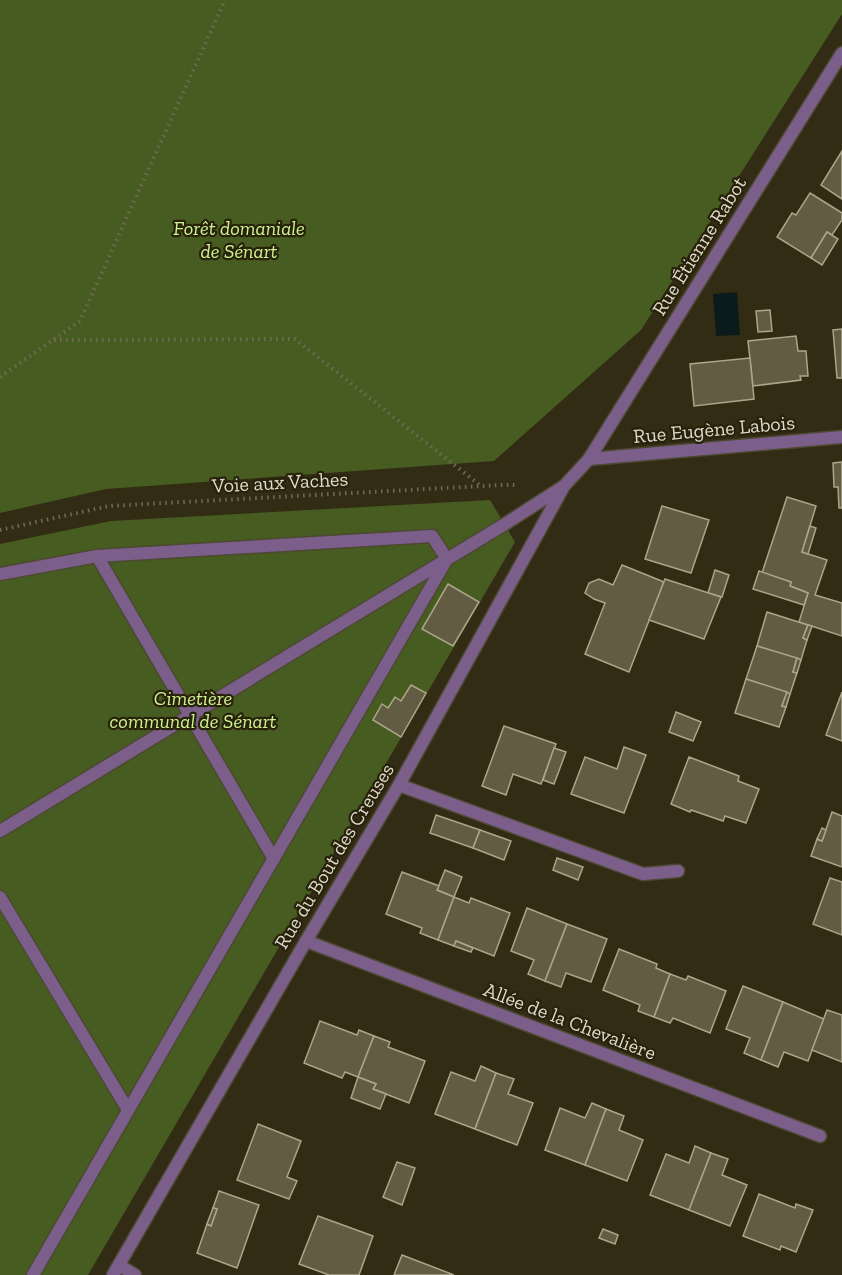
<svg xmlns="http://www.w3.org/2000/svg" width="842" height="1275" font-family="'Zilla Slab',serif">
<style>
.green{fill:#475c20}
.water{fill:#0b1a1b}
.building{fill:#625c43;stroke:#aca58a;stroke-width:1.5}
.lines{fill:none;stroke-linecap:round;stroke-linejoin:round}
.lane-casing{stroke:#4d4832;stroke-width:15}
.street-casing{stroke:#4d4832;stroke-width:15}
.path{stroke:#706b57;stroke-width:4;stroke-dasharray:1.5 4.5;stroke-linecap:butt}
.lane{stroke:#7b5f8a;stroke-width:12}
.street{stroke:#7b5f8a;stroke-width:12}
.labels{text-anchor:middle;stroke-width:4.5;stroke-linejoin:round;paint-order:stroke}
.park-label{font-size:20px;font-style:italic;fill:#cef492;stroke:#28220b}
.street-label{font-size:20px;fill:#ddd9cb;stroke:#28220b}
</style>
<rect width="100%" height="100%" fill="#322c15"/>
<!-- green -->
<g class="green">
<polygon points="0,0 842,0 842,14 641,330 494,461 106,489 0,513"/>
<polygon points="490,500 515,542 88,1275 0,1275 0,544 111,521"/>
</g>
<!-- water -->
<polygon class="water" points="737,292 740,335 716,336 713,294"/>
<!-- building -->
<g class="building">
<polygon points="842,151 842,199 821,185"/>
<polygon points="810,193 842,213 842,220 832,235 827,232 811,258 777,237 792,213 796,215"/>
<polygon points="827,232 838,239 822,265 811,258"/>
<polygon points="770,310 772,331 758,332 756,311"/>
<polygon points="842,329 842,378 837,378 833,330"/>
<polygon points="796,336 798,351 806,351 808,376 800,376 801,380 753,386 748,341"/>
<polygon points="750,358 754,399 694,406 690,364"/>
<polygon points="842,462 842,508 839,508 838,487 834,487 833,463"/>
<polygon points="787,497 816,506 802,552 827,560 815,595 842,603 842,636 799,622 808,593 790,586 791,582 762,573"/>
<polygon points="662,506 709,520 691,573 645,559"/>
<polygon points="810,526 816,528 808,554 802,552"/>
<polygon points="622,565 664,582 629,672 585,654 605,603 594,599 585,593 589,583 599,579 613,585"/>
<polygon points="715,570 729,575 722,597 708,593"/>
<polygon points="759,571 791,582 790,586 808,593 804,605 753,589"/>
<polygon points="665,579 721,597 704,639 649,620"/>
<polygon points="448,584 479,602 453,646 422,629"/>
<polygon points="767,612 808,625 803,638 807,640 801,660 757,646"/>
<polygon points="808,625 812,626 807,640 803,638"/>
<polygon points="757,646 797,658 793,672 797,673 790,694 746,679"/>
<polygon points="797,658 801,660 797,673 793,672"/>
<polygon points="746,679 787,692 782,706 786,707 779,727 735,713"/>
<polygon points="411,685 426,693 401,737 373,720 382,704 388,708 395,697 401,701"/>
<polygon points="787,692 790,694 786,707 782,706"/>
<polygon points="842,692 842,741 826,735"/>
<polygon points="676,712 701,722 693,741 669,732"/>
<polygon points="504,726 556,744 541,784 513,774 506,795 482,786"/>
<polygon points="624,747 646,755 624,813 571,794 585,757 617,769"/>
<polygon points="554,748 566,752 554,784 543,780"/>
<polygon points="689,757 739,776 738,781 759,789 746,823 725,816 723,821 691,810 690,812 671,804"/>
<polygon points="832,812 842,816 842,867 811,856 817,839 822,841"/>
<polygon points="436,815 480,830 473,848 430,833"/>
<polygon points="822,828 826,830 822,841 817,839"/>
<polygon points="480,830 511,841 504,860 473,848"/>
<polygon points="557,858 583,867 578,880 553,870"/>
<polygon points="445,870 462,877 454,897 437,890"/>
<polygon points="402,872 439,886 437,890 454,897 438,940 420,933 422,928 386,914"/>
<polygon points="830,878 842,882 842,935 813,924"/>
<polygon points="454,897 469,903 471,898 510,913 494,956 456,941 454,946 438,940"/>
<polygon points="527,908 567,924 545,981 528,974 534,960 511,951"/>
<polygon points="567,924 607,939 591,982 566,973 561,987 545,981"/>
<polygon points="456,941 473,948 471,952 454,946"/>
<polygon points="619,949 657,964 656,968 670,974 654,1017 638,1011 640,1005 603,990"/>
<polygon points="670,974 686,980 688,976 726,991 710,1033 673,1018 670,1023 654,1017"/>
<polygon points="743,986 783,1002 761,1060 744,1053 750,1038 726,1029"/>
<polygon points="783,1002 824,1019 808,1061 784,1052 778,1067 761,1060"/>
<polygon points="827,1010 842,1015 842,1062 812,1050"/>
<polygon points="320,1021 357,1035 359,1030 374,1036 358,1077 345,1072 342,1078 304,1063"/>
<polygon points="374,1036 390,1042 388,1047 425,1061 409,1103 373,1089 376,1084 358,1077"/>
<polygon points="481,1066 496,1073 475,1129 435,1114 451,1072 475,1081"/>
<polygon points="496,1073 514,1079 508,1094 533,1103 517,1145 475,1129"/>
<polygon points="358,1077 376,1084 373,1089 386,1094 380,1109 351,1098"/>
<polygon points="592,1103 606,1109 585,1165 545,1150 560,1108 585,1118"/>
<polygon points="606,1109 624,1116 619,1130 643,1140 627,1181 585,1165"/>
<polygon points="258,1124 301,1141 287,1177 297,1181 289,1199 237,1180"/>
<polygon points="695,1146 711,1153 689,1210 650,1195 666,1154 689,1163"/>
<polygon points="711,1153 728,1159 722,1175 747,1185 730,1226 689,1210"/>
<polygon points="397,1162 415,1168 402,1205 383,1197"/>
<polygon points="219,1191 259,1205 237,1268 197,1253 207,1224 211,1226 217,1209 213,1208"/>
<polygon points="759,1194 795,1208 796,1204 813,1210 796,1252 781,1246 780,1250 743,1236"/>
<polygon points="213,1208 217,1209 211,1226 207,1224"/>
<polygon points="318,1216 373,1236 359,1275 329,1275 299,1264"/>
<polygon points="603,1229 618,1235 615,1244 599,1238"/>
<polygon points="402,1255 454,1275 394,1275"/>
</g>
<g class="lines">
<defs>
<g id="lane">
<polyline points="97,556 274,859"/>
<polyline points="0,574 97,556 432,536 447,559 33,1275"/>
<polyline points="399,785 643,874 678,871"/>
<polyline points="0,831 505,524 564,486"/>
<polyline points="0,897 128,1110"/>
</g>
<g id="street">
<polyline points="589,459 842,437"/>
<polyline points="306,941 820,1136"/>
<polyline points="119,1265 135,1275"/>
<polyline points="113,1275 306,941 399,785 564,486 589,459 842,53"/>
</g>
</defs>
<!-- lane casing -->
<use href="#lane" class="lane-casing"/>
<!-- street casing -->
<use href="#street" class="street-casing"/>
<!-- path -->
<g class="path">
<polyline points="54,340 295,339 481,486"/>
<polyline points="0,377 80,321 225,0"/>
<polyline points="0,530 109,506 501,485 518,485"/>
</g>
<!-- lane -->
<use href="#lane" class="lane"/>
<!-- street -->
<use href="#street" class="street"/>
</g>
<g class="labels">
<!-- park labels -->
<g class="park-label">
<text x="239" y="235">Forêt domaniale<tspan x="239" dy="23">de Sénart</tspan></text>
<text x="193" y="705">Cimetière<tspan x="193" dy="23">communal de Sénart</tspan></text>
</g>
<!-- street labels -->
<g class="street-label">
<text transform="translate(699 246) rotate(-58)" y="7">Rue Étienne Rabot</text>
<text transform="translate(714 429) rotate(-5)" y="7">Rue Eugène Labois</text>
<text transform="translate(280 482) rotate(-3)" y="7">Voie aux Vaches</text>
<text transform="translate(334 856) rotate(-59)" y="7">Rue du Bout des Creuses</text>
<text transform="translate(570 1021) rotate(21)" y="7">Allée de la Chevalière</text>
</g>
</g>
</svg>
